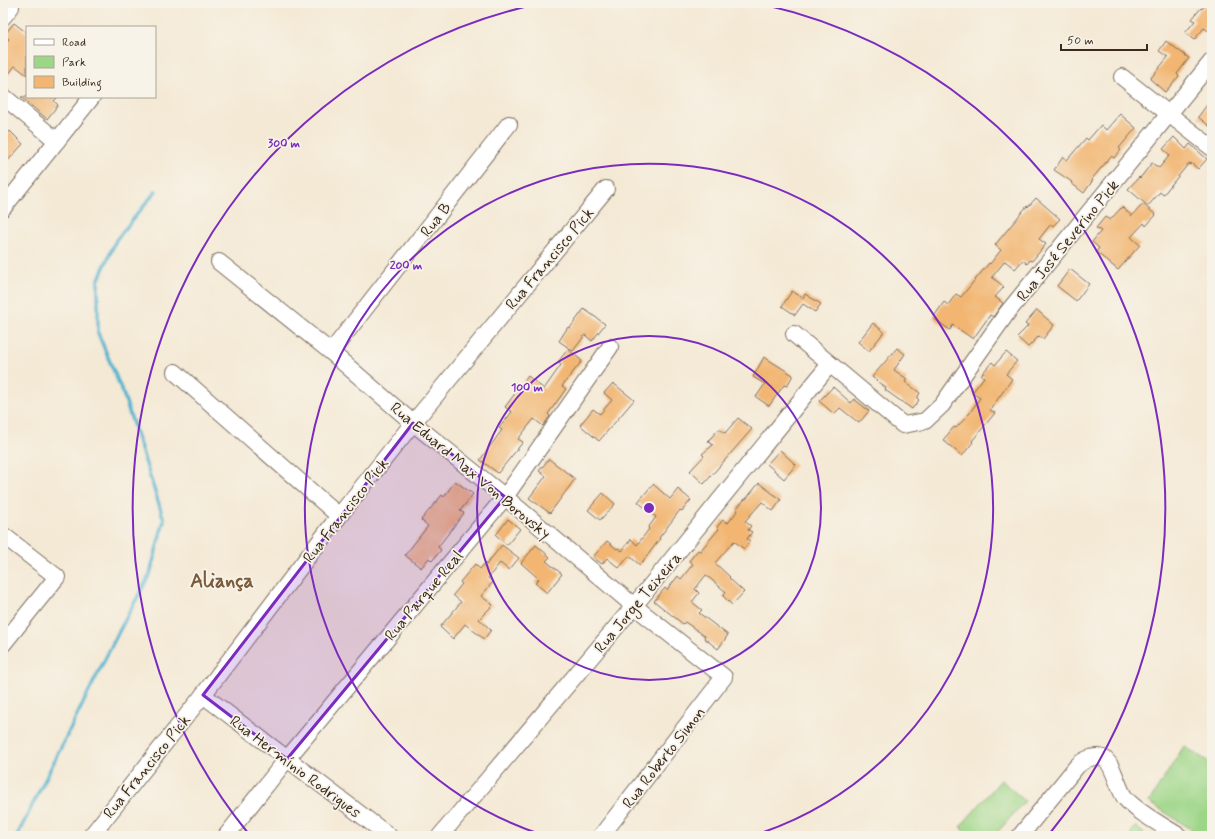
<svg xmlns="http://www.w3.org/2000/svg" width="1215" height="839" font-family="Mynerve,sans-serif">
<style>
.green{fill:#9ed688;stroke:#6c8053}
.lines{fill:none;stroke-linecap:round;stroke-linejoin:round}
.stream{stroke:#51b4cf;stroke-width:3.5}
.building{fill:#f2b672}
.minor-casing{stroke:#7c6d5e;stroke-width:18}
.minor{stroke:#fff;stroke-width:16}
.marked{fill:#7b2cbf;fill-opacity:0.2;stroke:#7b2cbf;stroke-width:3;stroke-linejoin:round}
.ring{fill:none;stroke:#7b2cbf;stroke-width:2}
.labels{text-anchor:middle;stroke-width:3.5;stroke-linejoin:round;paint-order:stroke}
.street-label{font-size:16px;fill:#3b2a1e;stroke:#f7f3e8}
.district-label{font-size:20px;font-weight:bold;fill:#7b5b3b;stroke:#f7f3e8}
.centre{fill:#7b2cbf;stroke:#f7f3e8;stroke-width:2}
.ring-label{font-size:12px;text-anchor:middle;font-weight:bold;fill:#7b2cbf;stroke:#f7f3e8;stroke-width:3.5;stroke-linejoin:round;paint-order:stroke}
</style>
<rect width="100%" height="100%" fill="#f7f3e8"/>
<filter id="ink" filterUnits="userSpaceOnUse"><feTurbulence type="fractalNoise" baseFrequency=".025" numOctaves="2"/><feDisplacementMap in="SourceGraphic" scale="8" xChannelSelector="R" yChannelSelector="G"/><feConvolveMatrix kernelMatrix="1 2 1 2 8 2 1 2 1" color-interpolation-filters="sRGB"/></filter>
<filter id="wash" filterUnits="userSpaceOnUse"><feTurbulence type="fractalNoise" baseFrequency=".012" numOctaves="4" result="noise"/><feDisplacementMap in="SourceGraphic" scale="16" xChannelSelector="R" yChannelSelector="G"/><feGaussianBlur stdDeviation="0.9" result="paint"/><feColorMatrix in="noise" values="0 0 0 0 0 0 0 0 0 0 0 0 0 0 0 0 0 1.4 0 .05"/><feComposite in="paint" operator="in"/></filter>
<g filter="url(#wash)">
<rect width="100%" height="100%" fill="#f4e9d5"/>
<!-- green -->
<g class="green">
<polygon points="1184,746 1212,764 1212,836 1202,836 1149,802"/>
<polygon points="1001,780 1025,801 994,836 971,836 960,827"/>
<polygon points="1135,827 1136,827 1147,836 1129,836"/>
</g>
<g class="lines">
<!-- stream -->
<polyline class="stream" points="17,836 117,635 150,574 164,520 124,396 98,333 98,281 116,240 156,191"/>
</g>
<g id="blocks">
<!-- building -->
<g class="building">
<polygon points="1207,3 1212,3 1212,33 1204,28 1194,40 1185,33 1195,21 1192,19 1201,8 1202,9"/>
<polygon points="14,23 27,33 27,75 15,66 3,81 3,46 9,39 4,35"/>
<polygon points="1166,41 1189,58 1177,74 1179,76 1165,92 1150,79 1168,57 1159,51"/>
<polygon points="21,97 58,97 54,101 58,105 47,119"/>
<polygon points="1212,98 1212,128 1198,117"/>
<polygon points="1120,114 1136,128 1119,148 1121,150 1114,158 1111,156 1092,179 1093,180 1084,193 1071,183 1072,182 1054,170 1063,157 1067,160 1086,138 1088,140 1101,125 1106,130"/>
<polygon points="10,131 23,144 3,166 3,138"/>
<polygon points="1174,137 1186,149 1190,144 1207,159 1198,169 1191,163 1190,165 1189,163 1163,195 1160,192 1148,206 1128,189 1139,177 1140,178 1152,163 1159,168 1170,155 1163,149"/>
<polygon points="1036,198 1060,219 1053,226 1051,224 1039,239 1046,244 1032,261 1030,260 1027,264 1023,260 1015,269 1005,261 992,277 1004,287 995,297 1003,303 993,317 990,315 973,339 953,325 950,330 933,318 944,302 948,305 956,294 961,297 989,263 990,264 1001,250 995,245 1027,206 1028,207"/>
<polygon points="1143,204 1156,215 1146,226 1144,223 1131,237 1140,245 1118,270 1096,252 1099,248 1092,242 1101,231 1096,228 1105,217 1110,220 1122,207 1132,216"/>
<polygon points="1070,269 1089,284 1076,301 1057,286"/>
<polygon points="792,291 803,298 805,294 821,304 815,312 803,304 795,315 782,306"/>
<polygon points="584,309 605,324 592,341 585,335 573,351 559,341 568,327 570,328"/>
<polygon points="1037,310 1054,325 1043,339 1039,336 1028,347 1017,337 1028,326 1025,324"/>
<polygon points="873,323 884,332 869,351 858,342"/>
<polygon points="897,348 905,354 894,370 907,379 905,382 920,393 917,398 919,400 912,409 885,390 886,388 872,377"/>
<polygon points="568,349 582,361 562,386 566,389 548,414 550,416 543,426 534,419 518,439 523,442 498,473 480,460 502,430 499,428 512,412 505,407 528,376 544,389 561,365 558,362"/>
<polygon points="1006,352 1017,361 1006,374 1012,379 990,410 995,413 972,441 973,442 962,456 943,440 954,427 956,428 969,414 980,398 972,393 984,377 981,375 992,362 995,365"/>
<polygon points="764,357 793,375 787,386 784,385 769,406 756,397 765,384 753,377"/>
<polygon points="613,383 634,400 599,441 580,425 593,409 600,414 612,400 604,393"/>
<polygon points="833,387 851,403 854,399 869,411 859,423 840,408 834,414 819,401"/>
<polygon points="738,418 752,429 704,484 690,471 704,456 702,454 713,445 708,441 719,429 725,433"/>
<polygon points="780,450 796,465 784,479 767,464"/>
<polygon points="549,459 575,479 550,513 529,498 546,476 539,471"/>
<polygon points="455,481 473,494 460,511 464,513 438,547 441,550 432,561 429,558 421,568 405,555 428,526 421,520 442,495 444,497"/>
<polygon points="759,483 781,500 773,511 762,502 745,521 751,526 748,530 752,532 747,539 750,541 744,549 734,541 715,563 730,577 729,578 744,592 732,605 723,596 726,592 706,575 695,589 699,593 692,602 702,610 699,613 728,635 718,649 704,638 705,636 685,622 683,624 654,601 665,588 667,590 678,576 681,579 693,564 689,561 698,550 700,551 719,529 717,527 723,520 728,523 738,510 736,509 745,499 746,499"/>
<polygon points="653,484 670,499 678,489 691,500 682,511 680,510 659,538 660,539 640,565 629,556 619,568 607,558 602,564 593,557 607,541 617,549 618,548 622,551 631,539 637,545 649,529 648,528 656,517 638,502"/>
<polygon points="603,493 615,504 600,520 588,510"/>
<polygon points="508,519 520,529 507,545 496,535"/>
<polygon points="502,545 519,558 509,570 500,563 488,578 493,582 481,596 493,605 479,619 491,630 484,639 465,624 453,639 440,627 461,602 453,595 462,584 460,582 475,564 480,569 485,563 486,565"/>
<polygon points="536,545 550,557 546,561 562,574 547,593 535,583 539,579 521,563"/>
</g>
</g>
</g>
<g filter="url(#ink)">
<use href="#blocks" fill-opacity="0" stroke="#7c6d5e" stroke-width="1"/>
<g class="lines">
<defs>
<g id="minor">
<polyline points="3,17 11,7"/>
<polyline points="1122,77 1212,148"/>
<polyline points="3,96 57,141"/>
<polyline points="3,208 92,97"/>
<polyline points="219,262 331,352 413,423 505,497 634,606 724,677 601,836"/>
<polyline points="794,334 903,425 925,421 942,405 1007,313 1212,61"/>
<polyline points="331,352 509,124"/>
<polyline points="175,372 339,516"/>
<polyline points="3,535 57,577 3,644"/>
<polyline points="203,695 389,836"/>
<polyline points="91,836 203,695 339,516 413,423 606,189"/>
<polyline points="226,836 287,759 505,497 610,347"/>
<polyline points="440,836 634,606 830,364"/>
<path d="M1020 836 1077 766C1083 760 1093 755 1103 758 1113 762 1118 789 1125 798 1138 813 1162 825 1179 836"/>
</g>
</defs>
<!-- minor casing -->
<use href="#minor" class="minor-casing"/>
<!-- minor -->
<use href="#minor" class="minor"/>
</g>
</g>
<!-- marked area -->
<path class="marked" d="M413 423 505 497 287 759 203 695Z"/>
<!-- distance rings -->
<g class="ring">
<circle cx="649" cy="508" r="172"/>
<path d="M543 835A344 344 0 1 1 755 835"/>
<path d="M248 833A516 516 0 0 1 542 3M756 3A516 516 0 0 1 1050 833"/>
</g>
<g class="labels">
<!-- street labels -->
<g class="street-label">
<text transform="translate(435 219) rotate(-52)" y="6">Rua B</text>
<text transform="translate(1067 240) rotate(-51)" y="6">Rua José Severino Pick</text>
<text transform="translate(549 258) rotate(-50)" y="6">Rua Francisco Pick</text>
<text transform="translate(471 470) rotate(40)" y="6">Rua Eduard Max Von Borovsky</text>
<text transform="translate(345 510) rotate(-52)" y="6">Rua Francisco Pick</text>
<text transform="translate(423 595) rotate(-50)" y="6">Rua Parque Real</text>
<text transform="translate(637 602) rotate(-50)" y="6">Rua Jorge Teixeira</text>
<text transform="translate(663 757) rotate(-52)" y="6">Rua Roberto Simon</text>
<text transform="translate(146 766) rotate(-51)" y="6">Rua Francisco Pick</text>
<text transform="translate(296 766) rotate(37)" y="6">Rua Hermínio Rodrigues</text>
</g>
<!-- district labels -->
<g class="district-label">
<text x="222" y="587">Aliança</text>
</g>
</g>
<circle cx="649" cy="508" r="6" class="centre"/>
<g class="ring-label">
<text x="284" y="147">300 m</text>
<text x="406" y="269">200 m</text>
<text x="527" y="391">100 m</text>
</g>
<!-- margin -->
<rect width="1215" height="839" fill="none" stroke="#f7f3e8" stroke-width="16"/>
<!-- legend -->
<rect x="26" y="26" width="130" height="72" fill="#f7f3e8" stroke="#aca397"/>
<rect x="34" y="39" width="20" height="6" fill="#ffffff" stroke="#aca397"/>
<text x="62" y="46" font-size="12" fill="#3b2a1e">Road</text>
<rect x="34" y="56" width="20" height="12" fill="#9ed688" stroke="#aca397"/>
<text x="62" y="66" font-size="12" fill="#3b2a1e">Park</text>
<rect x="34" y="76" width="20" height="12" fill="#f2b672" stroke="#aca397"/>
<text x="62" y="86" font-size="12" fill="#3b2a1e">Building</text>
<!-- scale -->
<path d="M1061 44v6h86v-6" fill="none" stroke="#3b2a1e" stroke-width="2"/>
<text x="1067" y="44" font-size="12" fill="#3b2a1e" stroke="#f7f3e8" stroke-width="3" paint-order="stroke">50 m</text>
</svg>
